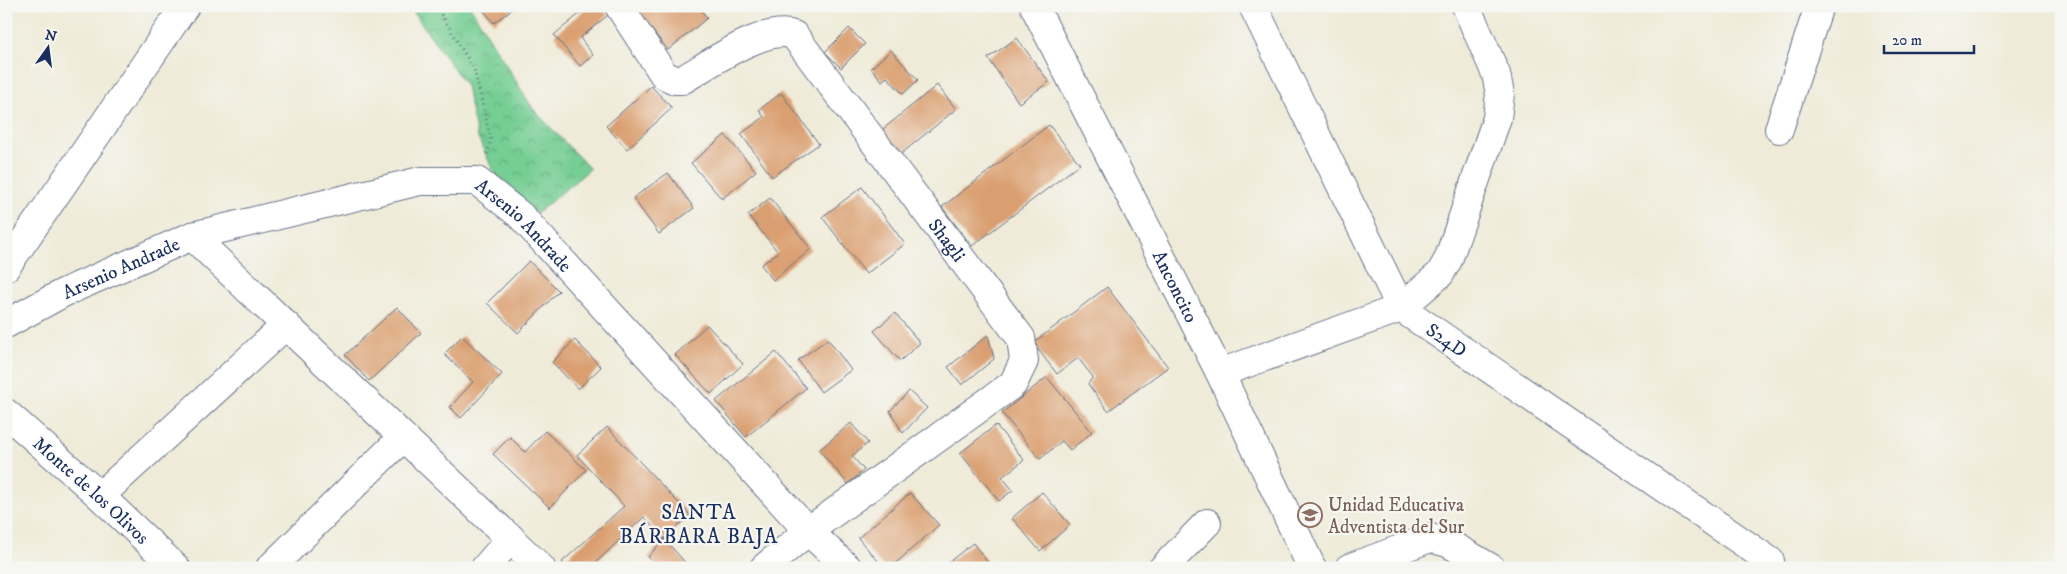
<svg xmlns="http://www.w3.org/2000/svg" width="2067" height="574" font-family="'IM FELL DW Pica',serif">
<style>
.park{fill:url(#park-crowns);stroke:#487e78}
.building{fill:#da9f70}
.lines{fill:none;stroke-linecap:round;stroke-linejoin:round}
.minor-casing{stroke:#657189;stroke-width:30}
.path{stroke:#657189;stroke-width:3;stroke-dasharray:1 4;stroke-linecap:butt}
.minor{stroke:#fff;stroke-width:28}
.labels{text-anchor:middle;stroke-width:4.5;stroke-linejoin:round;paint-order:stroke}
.street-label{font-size:19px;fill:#1b2f5e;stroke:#f6f6f2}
.education-label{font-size:19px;fill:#785e54;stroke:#f6f6f2;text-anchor:start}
.quarter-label{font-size:21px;letter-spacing:1px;fill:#1b2f5e;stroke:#f6f6f2}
</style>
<defs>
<pattern id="park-crowns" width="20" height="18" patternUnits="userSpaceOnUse" patternTransform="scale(1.25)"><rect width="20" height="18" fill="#75ce93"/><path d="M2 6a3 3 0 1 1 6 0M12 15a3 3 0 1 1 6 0" fill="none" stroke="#5fa87b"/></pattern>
</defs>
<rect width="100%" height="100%" fill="#f6f6f2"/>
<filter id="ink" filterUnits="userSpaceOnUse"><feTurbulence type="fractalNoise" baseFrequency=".02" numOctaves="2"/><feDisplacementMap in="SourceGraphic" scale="10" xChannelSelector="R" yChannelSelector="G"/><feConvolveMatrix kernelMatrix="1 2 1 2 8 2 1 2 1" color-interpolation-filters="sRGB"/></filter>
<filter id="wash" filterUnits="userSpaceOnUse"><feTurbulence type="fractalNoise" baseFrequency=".0096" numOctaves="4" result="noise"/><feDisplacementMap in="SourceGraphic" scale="20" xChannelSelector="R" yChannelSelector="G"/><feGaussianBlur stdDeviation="1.12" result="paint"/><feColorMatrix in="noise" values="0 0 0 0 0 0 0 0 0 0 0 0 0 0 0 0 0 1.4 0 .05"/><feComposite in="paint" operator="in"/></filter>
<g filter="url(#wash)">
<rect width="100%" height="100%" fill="#efebd8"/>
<!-- park -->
<polygon class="park" points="409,6 470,6 533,109 590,169 536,214 495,174 477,136 466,86"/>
<g id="blocks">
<!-- building -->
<g class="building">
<polygon points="480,6 516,6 494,23"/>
<polygon points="589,6 600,6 608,15 580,38 593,55 580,66 554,35"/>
<polygon points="633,6 698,6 707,18 668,50"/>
<polygon points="849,28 865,44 841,68 825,52"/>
<polygon points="1017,38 1049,82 1019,103 988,58"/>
<polygon points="891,50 918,80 903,94 887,77 882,81 871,68"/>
<polygon points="937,85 956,109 901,154 882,130"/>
<polygon points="651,86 672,108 627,149 606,126"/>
<polygon points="781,93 819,144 772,177 741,134 764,117 759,110"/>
<polygon points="1049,125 1080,164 972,246 942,207"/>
<polygon points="725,135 756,171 722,199 691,163"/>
<polygon points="668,173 694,208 659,234 633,198"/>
<polygon points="862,187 905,244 866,274 822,217"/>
<polygon points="770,198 811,249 773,280 761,265 778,252 748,215"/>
<polygon points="529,261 559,291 518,333 487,303"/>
<polygon points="1107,287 1168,367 1108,411 1088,384 1093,377 1078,358 1057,374 1033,343"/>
<polygon points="397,307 421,333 369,381 345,355"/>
<polygon points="895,313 920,343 900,361 874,331"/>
<polygon points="707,325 743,364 711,394 675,355"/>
<polygon points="988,335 994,359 962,385 948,367"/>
<polygon points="462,336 502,374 461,418 450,407 473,382 444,354"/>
<polygon points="828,339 851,370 821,392 798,360"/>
<polygon points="575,340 601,367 578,389 552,362"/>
<polygon points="776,352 806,388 746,437 716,401"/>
<polygon points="1047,377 1092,432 1070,450 1062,441 1040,459 1002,413"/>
<polygon points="909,391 927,408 903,433 890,411"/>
<polygon points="851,423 868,443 852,456 864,470 848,484 819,450"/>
<polygon points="996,425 1024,460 1002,477 1013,490 999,501 960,453"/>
<polygon points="607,427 690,515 664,539 644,517 590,568 568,568 562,562 624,506 577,455"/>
<polygon points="545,431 586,470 550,508 493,454 510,437 525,452"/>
<polygon points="1042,492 1070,525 1040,551 1012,518"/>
<polygon points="910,493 939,525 890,568 884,568 858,538"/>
<polygon points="664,539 666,541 690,568 658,568 648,557"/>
<polygon points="973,543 992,568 941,568"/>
</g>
</g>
</g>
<g filter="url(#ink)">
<use href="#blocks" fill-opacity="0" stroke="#657189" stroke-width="1"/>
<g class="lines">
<defs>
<g id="minor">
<path id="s1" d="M619 6 664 75 675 80H682C708 65 765 24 794 35L1021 338 1024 361 1013 384 808 531 764 568"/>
<path id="s2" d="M1034 6 1220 373 1312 568"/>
<path id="s3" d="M1253 6 1401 308 1770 561"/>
<polyline points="1779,129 1819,6"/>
<polyline points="192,236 541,568"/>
<polyline points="6,267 185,6"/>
<path id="s4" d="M6 324 63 293 192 236 420 181H477L520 215 808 531 848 568"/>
<polyline points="1220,373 1401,308 1440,274 1448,260 1497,118 1500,94 1496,74 1466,6"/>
<path id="s5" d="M6 413 100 496 176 568"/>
<polyline points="100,496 286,325"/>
<polyline points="270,568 403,437"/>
<polyline points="485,568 511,538"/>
<polyline points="1163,568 1207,523"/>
<polyline points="1349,568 1430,538 1448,543 1491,568"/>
</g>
</defs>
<!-- minor casing -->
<use href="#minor" class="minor-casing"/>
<!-- path -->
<polyline class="path" points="436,6 474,69 491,140 487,154"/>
<!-- minor -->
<use href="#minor" class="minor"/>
</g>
</g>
<!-- icons -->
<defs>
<symbol id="school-ring" viewBox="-11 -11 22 22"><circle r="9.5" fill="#f6f6f2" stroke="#8d6e63" stroke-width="1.5"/><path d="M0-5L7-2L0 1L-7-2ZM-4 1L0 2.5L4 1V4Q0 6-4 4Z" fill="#8d6e63"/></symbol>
</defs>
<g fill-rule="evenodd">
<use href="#school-ring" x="1296" y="501" width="28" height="28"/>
</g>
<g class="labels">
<!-- street labels -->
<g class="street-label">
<text dy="7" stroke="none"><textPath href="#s4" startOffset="562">Arsenio Andrade</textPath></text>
<text dy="7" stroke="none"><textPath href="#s1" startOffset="481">Shagli</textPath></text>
<text dy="7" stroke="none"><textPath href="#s4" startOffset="128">Arsenio Andrade</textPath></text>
<text dy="7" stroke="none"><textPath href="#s2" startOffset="314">Anconcito</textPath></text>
<text dy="7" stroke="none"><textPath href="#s3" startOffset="392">S24D</textPath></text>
<text dy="7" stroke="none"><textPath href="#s5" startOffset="115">Monte de los Olivos</textPath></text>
</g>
<!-- education labels -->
<g class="education-label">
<text x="1328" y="511">Unidad Educativa<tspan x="1328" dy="22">Adventista del Sur</tspan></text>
</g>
<!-- quarter labels -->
<g class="quarter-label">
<text x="699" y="519">SANTA<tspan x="699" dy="24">BÁRBARA BAJA</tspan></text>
</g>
</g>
<!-- margin -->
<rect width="2067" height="574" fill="none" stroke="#f6f6f2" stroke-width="25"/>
<!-- north arrow -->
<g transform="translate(48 48) rotate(14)" stroke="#f6f6f2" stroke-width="4" paint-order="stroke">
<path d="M0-4L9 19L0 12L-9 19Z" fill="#1b2f5e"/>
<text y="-8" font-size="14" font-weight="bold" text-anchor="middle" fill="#1b2f5e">N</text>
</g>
<!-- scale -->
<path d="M1884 45v8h90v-8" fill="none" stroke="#1b2f5e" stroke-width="2.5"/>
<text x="1892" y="45" font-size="15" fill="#1b2f5e" stroke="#f6f6f2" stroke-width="4" paint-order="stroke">20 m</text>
</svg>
